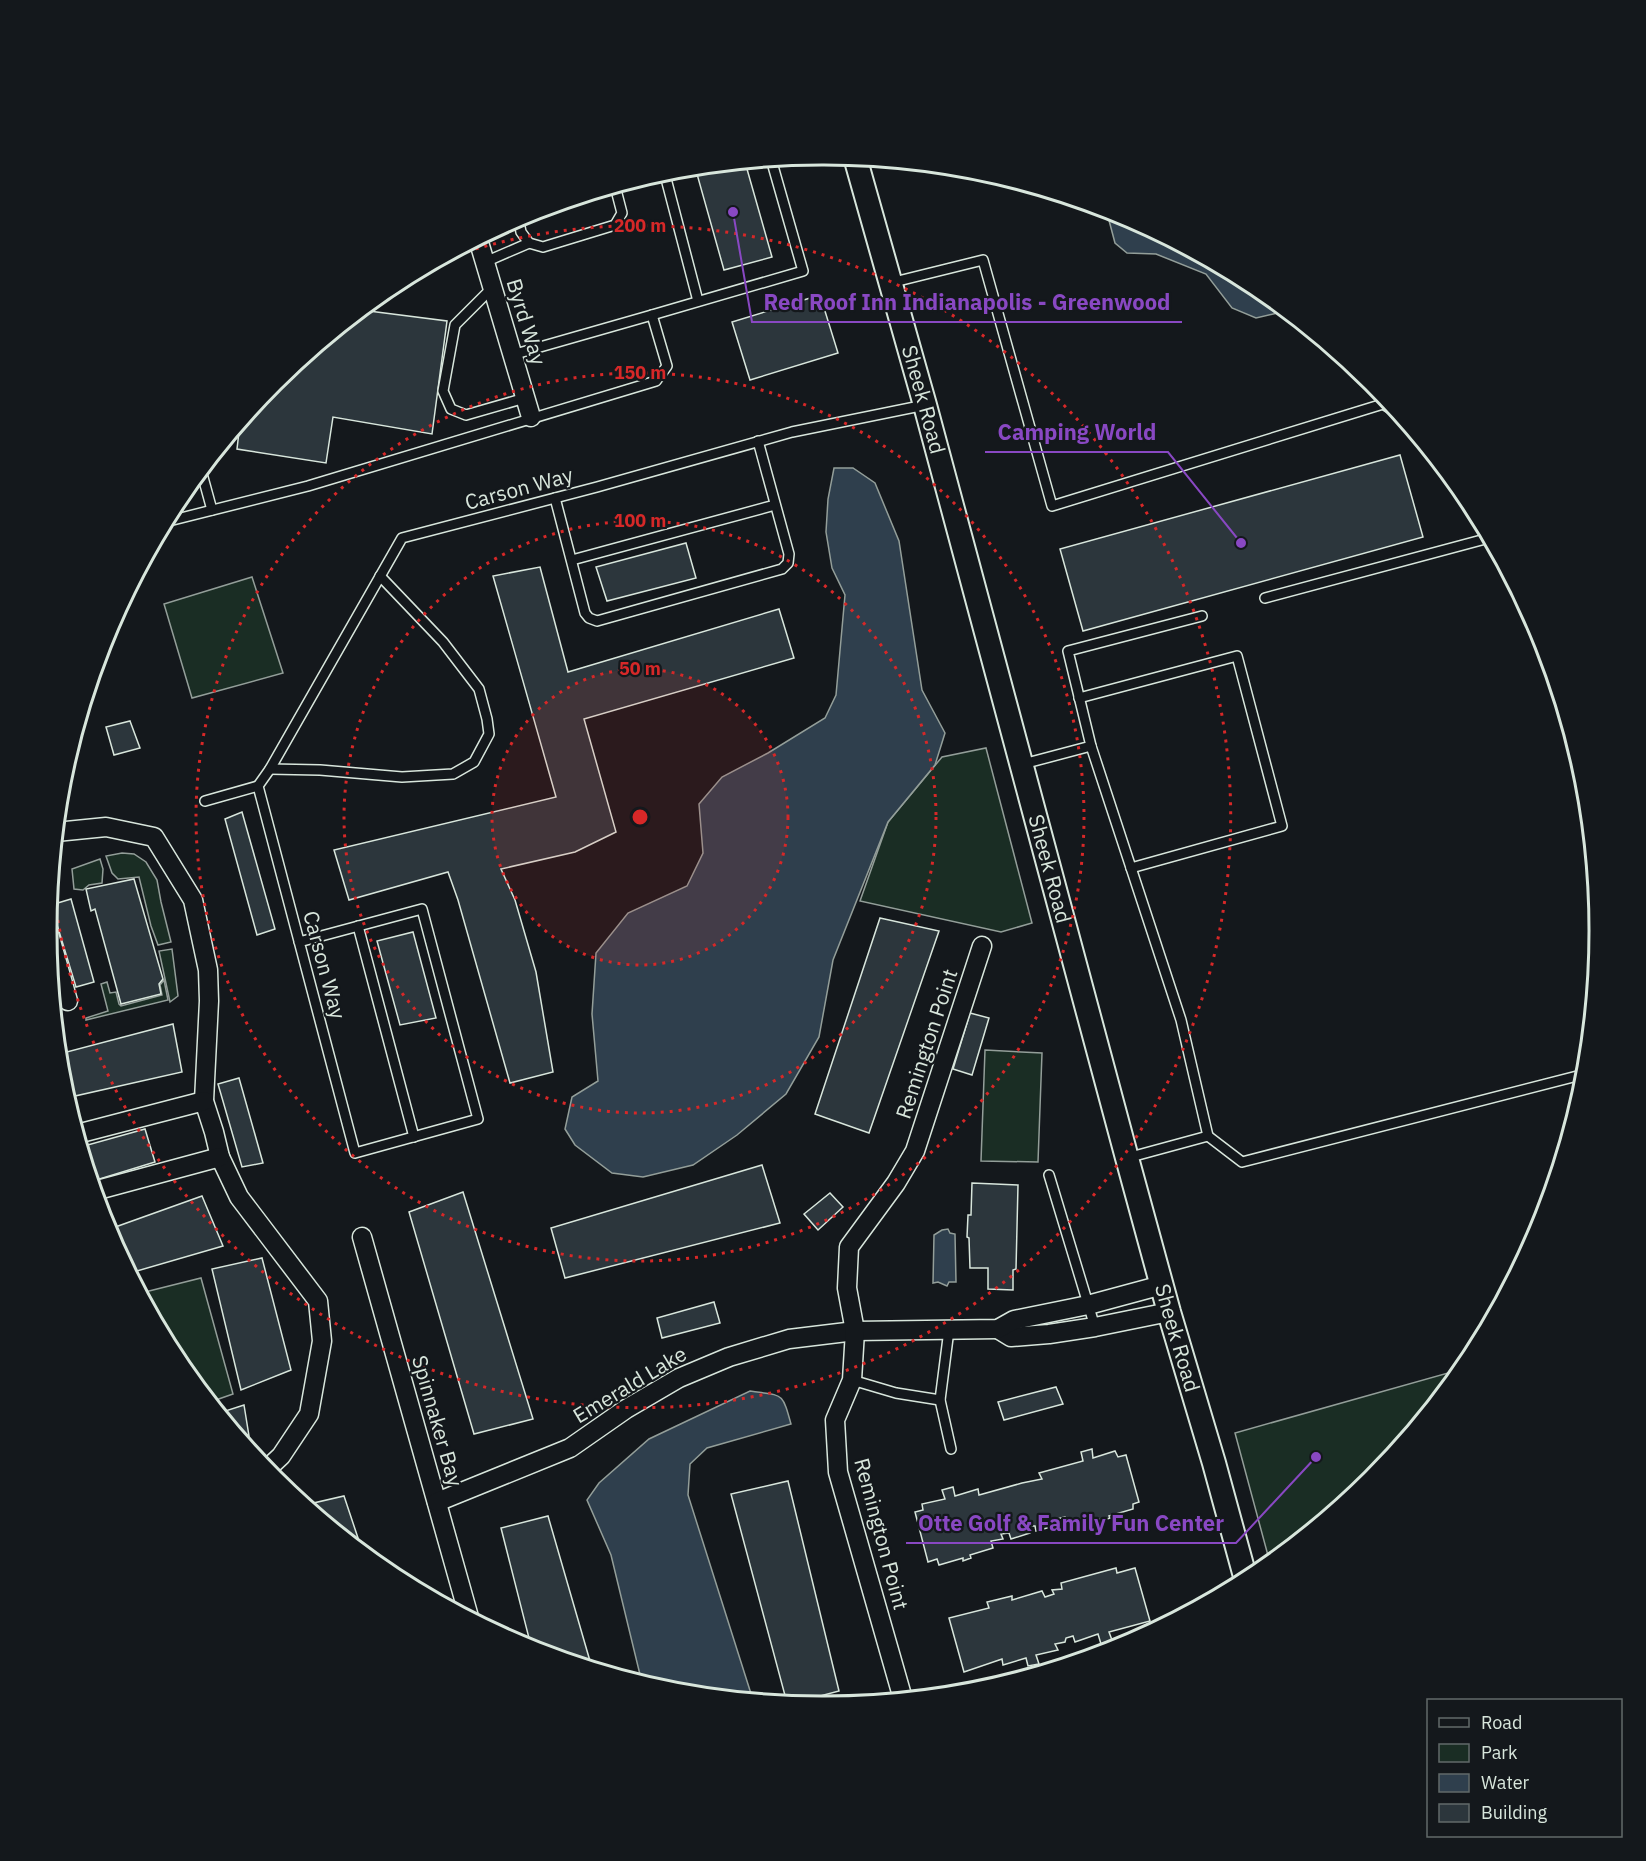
<svg xmlns="http://www.w3.org/2000/svg" width="1646" height="1861" font-family="'IBM Plex Sans',sans-serif">
<style>
.green{fill:#1a2d24;stroke:#939e99;stroke-width:1.5}
.water{fill:#2f3f4d;stroke:#939e99;stroke-width:1.5}
.building{fill:#2c363c;stroke:#d8e6dc;stroke-width:1.5}
.lines{fill:none;stroke-linecap:round;stroke-linejoin:round}
.service-casing{stroke:#d8e6dc;stroke-width:12}
.minor-casing{stroke:#d8e6dc;stroke-width:21}
.tertiary-casing{stroke:#d8e6dc;stroke-width:26}
.service{stroke:#14181c;stroke-width:9}
.minor{stroke:#14181c;stroke-width:18}
.tertiary{stroke:#14181c;stroke-width:22}
.ring{fill:none;stroke:#d62828;stroke-width:3;stroke-dasharray:3 6}
.labels{text-anchor:middle;stroke-width:4.5;stroke-linejoin:round;paint-order:stroke}
.street-label{font-size:21px;fill:#d8e6dc;stroke:#14181c}
.rim{fill:none;stroke:#d8e6dc;stroke-width:3}
.centre{fill:#d62828;stroke:#14181c;stroke-width:3}
.ring-label{font-size:18px;text-anchor:middle;font-weight:bold;fill:#d62828;stroke:#14181c;stroke-width:4.5;stroke-linejoin:round;paint-order:stroke}
.leader{fill:none;stroke:#8948c3;stroke-width:2}
.callout-dot{fill:#8948c3;stroke:#14181c;stroke-width:2}
.callout-label{font-size:22px;text-anchor:middle;font-weight:bold;fill:#8948c3;stroke:#14181c;stroke-width:4.5;stroke-linejoin:round;paint-order:stroke}
</style>
<rect width="100%" height="100%" fill="#14181c"/>
<!-- green -->
<g class="green">
<polygon points="252,577 283,673 192,698 164,604"/>
<polygon points="986,748 1032,923 1001,932 860,901 888,822 942,757"/>
<polygon points="122,853 134,854 146,862 157,880 161,902 171,942 158,945 151,926 139,877 118,879 112,873 106,856"/>
<polygon points="100,859 103,869 102,883 89,885 83,890 74,889 72,869"/>
<polygon points="172,949 178,996 170,1002 159,951"/>
<polygon points="164,980 168,1000 86,1020 86,1018 108,1011 101,984 107,982 110,993 116,992 119,1004 121,1006 162,995 160,985"/>
<polygon points="985,1050 1042,1053 1038,1162 981,1161"/>
<polygon points="201,1278 233,1394 210,1402 177,1362 141,1293"/>
<polygon points="1462,1369 1372,1480 1270,1563 1235,1433"/>
</g>
<!-- water -->
<g class="water">
<polygon points="1106,209 1120,213 1255,285 1286,311 1256,318 1232,308 1206,274 1156,254 1127,253 1115,243"/>
<polygon points="834,468 853,468 875,483 899,541 922,690 945,733 935,765 888,822 833,960 819,1037 786,1094 737,1135 693,1165 643,1177 612,1173 575,1145 565,1129 572,1097 598,1081 592,1014 596,953 628,913 687,886 703,853 699,804 722,777 768,753 825,718 836,695 845,595 832,568 826,532 828,499"/>
<polygon points="948,1229 950,1233 955,1234 956,1282 949,1282 947,1286 938,1282 933,1283 934,1235 942,1230"/>
<path d="M750 1391C783 1396 782 1391 791 1424L707 1448 690 1464 688 1495 753 1700 671 1692 642 1683 611 1555 587 1500 599 1483 649 1439Z"/>
</g>
<!-- building -->
<g class="building">
<polygon points="745,162 772,257 724,270 695,167"/>
<polygon points="820,295 838,353 750,380 732,322"/>
<polygon points="361,310 447,321 432,434 333,417 326,463 237,449 240,423 274,381"/>
<polygon points="1400,455 1423,537 1083,631 1060,549"/>
<polygon points="686,543 696,578 607,601 596,567"/>
<polygon points="540,567 568,672 779,609 794,658 584,719 616,832 575,852 501,869 515,900 536,972 553,1072 510,1083 458,900 448,872 349,900 334,850 556,797 493,576"/>
<polygon points="130,721 140,748 114,755 106,727"/>
<polygon points="242,812 275,929 257,935 225,819"/>
<polygon points="134,879 163,979 159,984 161,994 121,1004 95,909 91,911 86,889"/>
<polygon points="71,899 94,982 76,987 51,905"/>
<polygon points="880,918 939,931 869,1133 815,1114"/>
<polygon points="413,932 436,1018 400,1025 377,941"/>
<polygon points="970,1013 989,1018 972,1075 953,1069"/>
<polygon points="173,1024 182,1072 66,1098 61,1082 59,1054"/>
<polygon points="239,1078 263,1163 242,1167 218,1084"/>
<polygon points="145,1129 155,1162 93,1181 84,1146"/>
<polygon points="762,1165 780,1223 565,1278 551,1228"/>
<polygon points="972,1183 1018,1185 1016,1269 1013,1270 1013,1290 988,1289 988,1268 970,1268 969,1238 967,1237 968,1215 971,1215"/>
<polygon points="463,1192 533,1419 474,1434 409,1212"/>
<polygon points="830,1193 843,1207 818,1230 804,1214"/>
<polygon points="202,1196 223,1246 130,1273 107,1230"/>
<polygon points="262,1258 291,1370 241,1390 212,1269"/>
<polygon points="714,1302 720,1323 662,1338 657,1318"/>
<polygon points="1056,1387 1063,1404 1004,1420 998,1402"/>
<polygon points="244,1405 249,1436 241,1439 219,1413"/>
<polygon points="1092,1449 1093,1458 1115,1451 1118,1457 1126,1455 1139,1502 1133,1504 1133,1509 1109,1516 1110,1518 1101,1521 1099,1519 1076,1523 1075,1520 1067,1522 1065,1517 1057,1519 1058,1525 1036,1531 1035,1526 1028,1526 1030,1533 1011,1539 1009,1533 1001,1534 1003,1539 991,1541 993,1548 970,1555 971,1558 963,1561 963,1558 939,1565 937,1559 928,1562 915,1512 923,1510 922,1504 945,1499 942,1490 953,1487 955,1496 978,1489 979,1495 1022,1483 1042,1479 1039,1473 1083,1461 1081,1452"/>
<polygon points="788,1481 839,1691 790,1704 787,1703 731,1494"/>
<polygon points="344,1496 360,1544 354,1545 305,1505"/>
<polygon points="548,1516 592,1668 532,1650 501,1528"/>
<polygon points="1116,1568 1117,1573 1135,1568 1150,1621 1109,1632 1112,1640 1101,1644 1098,1634 1075,1642 1073,1636 1066,1638 1065,1642 1055,1644 1058,1650 1036,1655 1039,1664 1028,1666 1026,1658 1003,1665 1002,1659 964,1672 949,1618 989,1608 987,1602 1012,1596 1012,1600 1042,1591 1045,1597 1054,1594 1052,1590 1062,1589 1061,1583"/>
</g>
<g class="lines">
<defs>
<g id="service">
<polyline points="664,171 698,301"/>
<polyline points="518,217 521,232 529,243 543,247 615,225 622,213 615,186"/>
<polyline points="485,262 529,243"/>
<polyline points="890,283 983,260 1052,506 1383,404 1398,413"/>
<polyline points="492,288 455,325 443,391 451,409 466,415 525,398"/>
<polyline points="652,315 803,271 771,159"/>
<polyline points="201,470 212,510"/>
<polyline points="555,498 585,613 589,618 597,621 782,569 788,563 789,554 758,441"/>
<polyline points="165,522 308,486 656,381 667,366 652,315 512,355"/>
<polyline points="572,560 775,505"/>
<polyline points="1265,598 1489,538"/>
<polyline points="1079,698 1237,656 1282,826 1131,868"/>
<polyline points="1091,746 1181,1020 1208,1136"/>
<polyline points="1023,764 1091,746 1068,651 1202,616"/>
<polyline points="270,769 320,770 402,777 453,774 474,762 489,734 487,719 479,689 443,642 380,576"/>
<polyline points="205,801 258,786"/>
<polyline points="358,926 414,1137"/>
<polyline points="299,942 422,909 478,1119 355,1153 258,786 270,769 402,538 597,487 792,432 925,405"/>
<polyline points="1127,1158 1208,1136 1242,1162 1585,1074"/>
<polyline points="1049,1175 1095,1327"/>
<polyline points="949,1330 940,1400 951,1449"/>
<polyline points="852,1380 896,1393 940,1400"/>
</g>
<g id="minor">
<polyline points="478,239 531,417"/>
<polyline points="56,832 106,827 154,837 193,900 208,970 209,1001 204,1101 214,1132 220,1157 239,1197 318,1301 322,1341 309,1414 281,1456 266,1470"/>
<polyline points="47,927 68,1001"/>
<polyline points="77,1134 204,1101"/>
<polyline points="94,1191 220,1157"/>
<polyline points="362,1237 469,1617"/>
<polyline points="998,1329 1011,1337 1049,1334 1095,1327 1169,1312"/>
<polyline points="437,1502 570,1448 626,1409 679,1378 729,1357 789,1339 855,1331 998,1329 1014,1320 1088,1305 1162,1285"/>
<polyline points="903,1699 838,1472 835,1420 852,1380 855,1331 847,1288 849,1247 896,1183 915,1151 982,946"/>
</g>
<g id="tertiary">
<path id="s1" d="M855 157 925 405 1127 1158 1169 1312 1214 1463 1246 1580"/>
</g>
</defs>
<!-- service casing -->
<use href="#service" class="service-casing"/>
<!-- minor casing -->
<use href="#minor" class="minor-casing"/>
<!-- tertiary casing -->
<use href="#tertiary" class="tertiary-casing"/>
<!-- service -->
<use href="#service" class="service"/>
<!-- minor -->
<use href="#minor" class="minor"/>
<!-- tertiary -->
<use href="#tertiary" class="tertiary"/>
</g>
<!-- distance rings -->
<circle cx="640" cy="817" r="148" fill="#d62828" fill-opacity=".12"/>
<g class="ring">
<circle cx="640" cy="817" r="148"/>
<circle cx="640" cy="817" r="296"/>
<circle cx="640" cy="817" r="444"/>
<path d="M433 263A591 591 0 1 1 52 879"/>
</g>
<g class="labels">
<!-- street labels -->
<g class="street-label">
<text transform="translate(526 322) rotate(73)" y="7">Byrd Way</text>
<text dy="7" stroke="none"><textPath href="#s1" startOffset="252">Sheek Road</textPath></text>
<text transform="translate(519 489) rotate(-15)" y="7">Carson Way</text>
<text dy="7" stroke="none"><textPath href="#s1" startOffset="738">Sheek Road</textPath></text>
<text transform="translate(324 965) rotate(75)" y="7">Carson Way</text>
<text transform="translate(927 1044) rotate(-72)" y="7">Remington Point</text>
<text dy="7" stroke="none"><textPath href="#s1" startOffset="1224">Sheek Road</textPath></text>
<text transform="translate(630 1385) rotate(-31)" y="7">Emerald Lake</text>
<text transform="translate(437 1421) rotate(74)" y="7">Spinnaker Bay</text>
<text transform="translate(881 1534) rotate(75)" y="7">Remington Point</text>
</g>
</g>
<!-- crop -->
<path d="M0 0H1646V1861H0ZM822 165H824A765 765 0 0 1 1589 930V931A765 765 0 0 1 824 1696H822A765 765 0 0 1 57 931V930A765 765 0 0 1 822 165Z" fill="#14181c" fill-rule="evenodd"/>
<path class="rim" d="M822 165H824A765 765 0 0 1 1589 930V931A765 765 0 0 1 824 1696H822A765 765 0 0 1 57 931V930A765 765 0 0 1 822 165Z"/>
<circle cx="640" cy="817" r="9" class="centre"/>
<g class="ring-label">
<text x="640" y="232">200 m</text>
<text x="640" y="379">150 m</text>
<text x="640" y="527">100 m</text>
<text x="640" y="675">50 m</text>
</g>
<!-- callouts -->
<path class="leader" d="M733 212L752 322H1182M1241 543L1168 452H985M1316 1457L1236 1543H906"/>
<g class="callout-dot">
<circle cx="733" cy="212" r="6"/>
<circle cx="1241" cy="543" r="6"/>
<circle cx="1316" cy="1457" r="6"/>
</g>
<g class="callout-label">
<text x="967" y="310">Red Roof Inn Indianapolis - Greenwood</text>
<text x="1077" y="440">Camping World</text>
<text x="1071" y="1531">Otte Golf &amp; Family Fun Center</text>
</g>
<!-- legend -->
<rect x="1427" y="1699" width="195" height="138" fill="#14181c" stroke="#626a69" stroke-width="1.5"/>
<rect x="1439" y="1718" width="30" height="9" fill="#14181c" stroke="#626a69" stroke-width="1.5"/>
<text x="1481" y="1729" font-size="18" fill="#d8e6dc">Road</text>
<rect x="1439" y="1744" width="30" height="18" fill="#1a2d24" stroke="#626a69" stroke-width="1.5"/>
<text x="1481" y="1759" font-size="18" fill="#d8e6dc">Park</text>
<rect x="1439" y="1774" width="30" height="18" fill="#2f3f4d" stroke="#626a69" stroke-width="1.5"/>
<text x="1481" y="1789" font-size="18" fill="#d8e6dc">Water</text>
<rect x="1439" y="1804" width="30" height="18" fill="#2c363c" stroke="#626a69" stroke-width="1.5"/>
<text x="1481" y="1819" font-size="18" fill="#d8e6dc">Building</text>
</svg>
